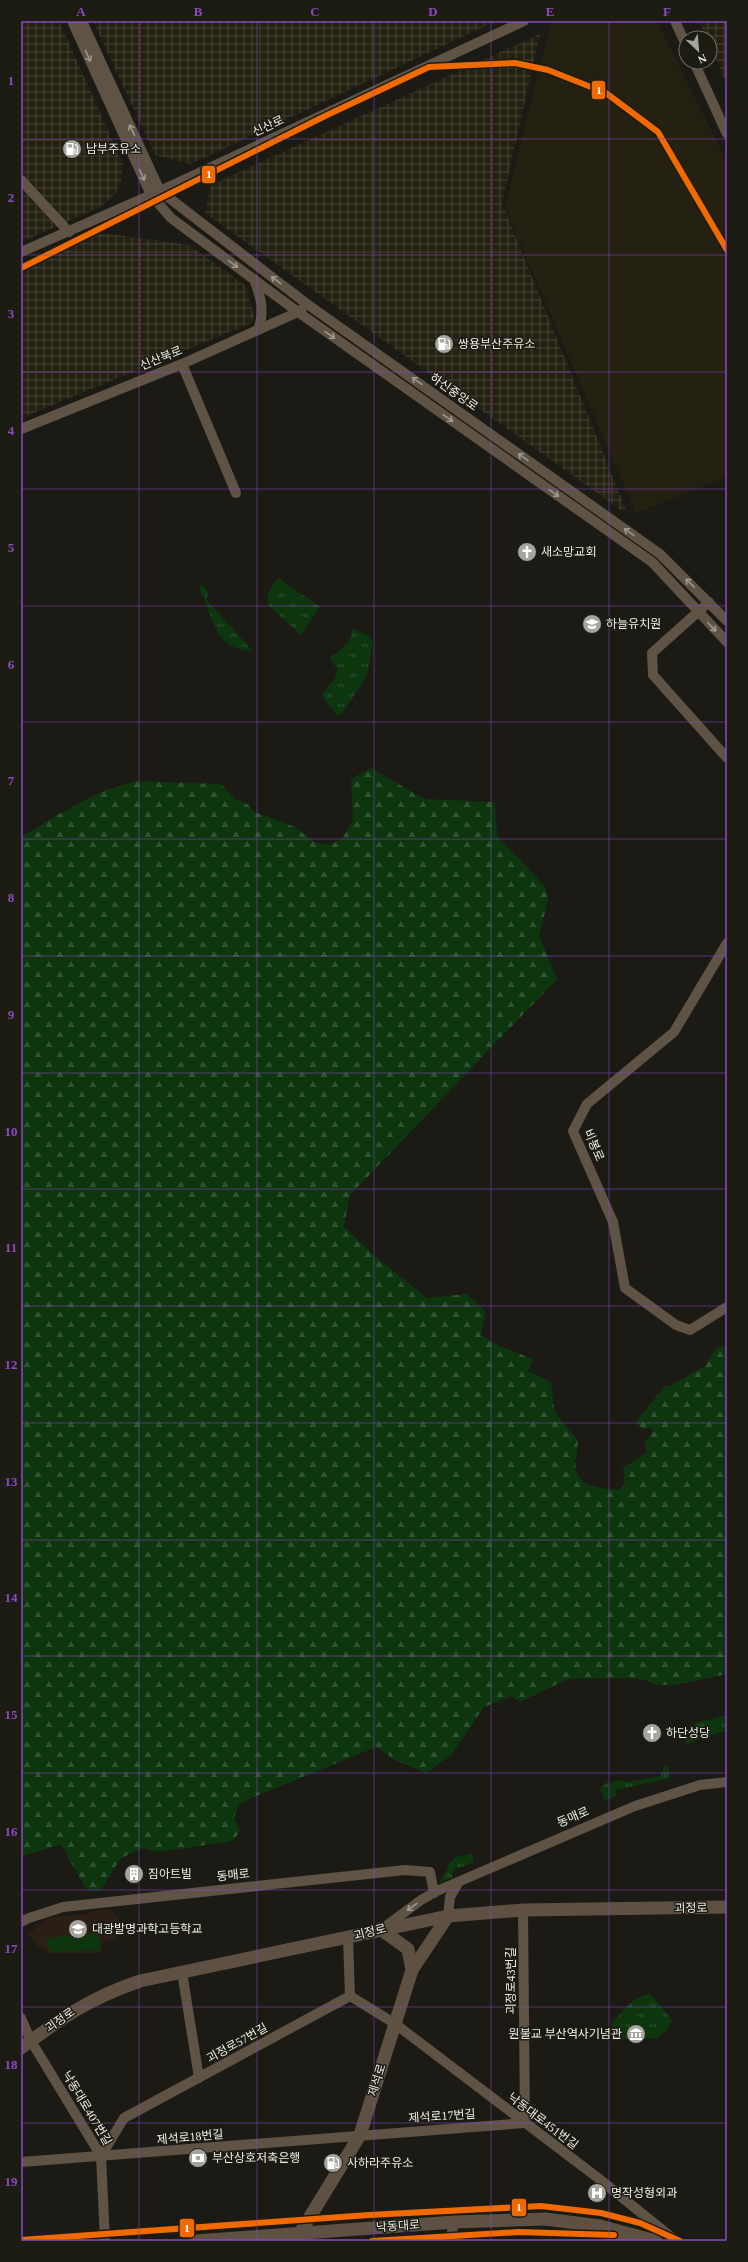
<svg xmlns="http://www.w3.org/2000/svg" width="748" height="2262" font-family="'Times New Roman','Noto Sans KR',serif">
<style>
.industrial{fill:url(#industrial-grid)}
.education{fill:#2b1e15}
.built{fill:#242112}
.grass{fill:url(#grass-tufts)}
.forest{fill:url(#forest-firs)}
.garden{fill:#0d360e}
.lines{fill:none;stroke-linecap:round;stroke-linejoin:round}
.minor{stroke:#5e5345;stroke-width:10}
.major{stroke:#5e5143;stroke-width:13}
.metro-1-casing{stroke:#1d1c13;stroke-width:9}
.metro-1{stroke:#f06a00;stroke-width:6}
.oneway{stroke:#9f998e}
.grid{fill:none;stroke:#8c49c5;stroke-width:1;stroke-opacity:0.55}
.labels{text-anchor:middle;stroke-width:3;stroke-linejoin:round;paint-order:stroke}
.street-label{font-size:12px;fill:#efeee8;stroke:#1d1c13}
.poi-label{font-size:12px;fill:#efeee8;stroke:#1d1c13;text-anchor:start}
.line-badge{stroke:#1d1c13;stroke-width:1.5}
.badge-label{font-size:11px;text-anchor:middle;font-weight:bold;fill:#fff}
.neatline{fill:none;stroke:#8c49c5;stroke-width:1.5}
.grid-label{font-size:13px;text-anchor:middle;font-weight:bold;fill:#8c49c5}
</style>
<defs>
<pattern id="industrial-grid" width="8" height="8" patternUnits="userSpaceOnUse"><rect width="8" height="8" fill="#242112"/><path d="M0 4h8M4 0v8" fill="none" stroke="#444234"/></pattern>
<pattern id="grass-tufts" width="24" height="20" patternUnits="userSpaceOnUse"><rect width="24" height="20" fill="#0d360e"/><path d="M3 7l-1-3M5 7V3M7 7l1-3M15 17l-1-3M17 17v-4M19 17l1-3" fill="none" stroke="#315331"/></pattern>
<pattern id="forest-firs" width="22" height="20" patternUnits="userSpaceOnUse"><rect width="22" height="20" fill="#0d360e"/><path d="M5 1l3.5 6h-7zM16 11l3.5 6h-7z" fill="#315331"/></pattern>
</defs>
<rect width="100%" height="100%" fill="#1b1a15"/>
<!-- industrial -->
<g class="industrial">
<polygon points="21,21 59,21 123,164 121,181 115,194 102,206 21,242"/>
<polygon points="93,21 496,21 191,164 155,155"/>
<polygon points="699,21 727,21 727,84 710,46 710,38 706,38"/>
<polygon points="540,34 502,203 628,515 205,213 211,185"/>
<polygon points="102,233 189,245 245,285 254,316 251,323 21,418 21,268"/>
</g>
<!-- education -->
<polygon class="education" points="110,1909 124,1925 117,1939 102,1942 101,1953 49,1953 37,1946 28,1934 50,1917 89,1914 91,1911"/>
<!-- built -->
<polygon class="built" points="551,21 657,21 727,162 727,477 636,513 505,208"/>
<!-- grass -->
<g class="grass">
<path d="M278 577C291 589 306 596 320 607L301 635 269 606 267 595Z"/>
<path d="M202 584 208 593 207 599 210 604 252 650C245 652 243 650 237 648 212 640 211 608 199 589Z"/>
<path d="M352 629 366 634 373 641 367 676 342 713 337 716 321 695 334 680 338 670 329 658C340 650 352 644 352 629Z"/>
<polygon points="727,1715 727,1731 707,1735 687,1744 685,1740 696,1731 695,1723"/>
<polygon points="668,1765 670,1778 616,1790 615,1796 605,1801 600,1789 607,1782 609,1784 619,1780 628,1782 660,1776 665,1766"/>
<polygon points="470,1854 473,1857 473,1863 455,1869 452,1873 453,1878 439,1883 446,1872 449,1863 453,1861 455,1857"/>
<polygon points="650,1993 672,2020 668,2029 657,2038 620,2039 612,2026 612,2023 632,2001"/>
</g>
<!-- forest -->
<path class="forest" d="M371 768 424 799 495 802 497 836 545 886 548 900 539 936 557 979 349 1196 344 1227 375 1256 427 1298 467 1294 486 1312 481 1335 500 1346 533 1359 528 1371 551 1382 554 1410 563 1423 578 1440C578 1449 574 1463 576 1471 581 1488 606 1489 620 1490L625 1484 623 1468 647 1452 645 1441 654 1431 650 1427 644 1430 635 1423 664 1387 670 1386 705 1366 716 1348 727 1346V1674L675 1685H657L645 1680 629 1678 568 1679 520 1702 511 1696 484 1707 451 1755 426 1773 395 1760 376 1747 249 1799 238 1806 234 1817 240 1831 233 1841 159 1852 143 1848 121 1858 100 1891 86 1889 61 1844 21 1857V834H27L57 815 103 791 137 781 221 784 235 799 247 804 255 812 295 827 314 842 330 845 342 839 353 820 351 779Z"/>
<!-- garden -->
<polygon class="garden" points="99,1933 101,1950 52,1952 47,1946 47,1938"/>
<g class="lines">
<!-- minor -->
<g class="minor">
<polyline points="72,21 151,195 171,218 298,312 652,562 727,642"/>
<polyline points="82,21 160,191 307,304 660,554 727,621"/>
<polyline points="675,21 686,45"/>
<polyline points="694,62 727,134"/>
<polyline points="21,180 69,232"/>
<polyline points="21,252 160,191 524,21"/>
<path d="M254 279C261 298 265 311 258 330"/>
<polyline points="182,364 236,493"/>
<polyline points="21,429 182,364 298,312 302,309"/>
<polyline points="709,602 652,653 653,675 727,758"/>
<polyline points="727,943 674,1032 587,1104 573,1131 613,1222 625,1288 676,1325 690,1330 727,1307"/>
<polyline points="448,1916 450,1897 458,1883"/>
<polyline points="21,1922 29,1918 63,1907 405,1870 430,1872 434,1893"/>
<polyline points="382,1929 421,1900 437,1891 635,1806 700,1785 727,1782"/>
<polyline points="182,1972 199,2078"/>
<polyline points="350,1996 394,2023 598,2178 676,2241"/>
<polyline points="21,2018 31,2041 101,2156 105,2241"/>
<polyline points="101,2156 124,2118 350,1996 348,1938"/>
<polyline points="21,2162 525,2123 523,1910"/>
<polyline points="450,2241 454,2222"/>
</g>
<!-- major -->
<g class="major">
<polyline points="380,1929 408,1949 412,1970"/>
<path d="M21 2048C63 2017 90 1998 140 1981L448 1916 523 1910 727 1907"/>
<polyline points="600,2226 614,2240 618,2241"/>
<polyline points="300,2233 360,2135 412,1970 448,1916"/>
<polyline points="196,2241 454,2222 545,2219 600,2226 656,2241"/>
</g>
<defs>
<g id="metro-1">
<polyline points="21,268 325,116 429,67 515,63 548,70 606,93 658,132 727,250"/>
<polyline points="21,2240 369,2215 541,2206 601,2213 640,2223 680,2241"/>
<polyline points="372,2241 519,2232 614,2235"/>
</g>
</defs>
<!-- metro-1 casing -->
<use href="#metro-1" class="metro-1-casing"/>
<!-- metro-1 -->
<use href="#metro-1" class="metro-1"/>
</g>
<!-- one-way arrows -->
<defs><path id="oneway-shaft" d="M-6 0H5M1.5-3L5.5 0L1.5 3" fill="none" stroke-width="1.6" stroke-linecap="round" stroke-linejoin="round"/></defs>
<g class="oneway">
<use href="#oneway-shaft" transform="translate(88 56) rotate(65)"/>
<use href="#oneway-shaft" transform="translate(132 130) rotate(-115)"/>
<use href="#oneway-shaft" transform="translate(142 175) rotate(65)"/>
<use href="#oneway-shaft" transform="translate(233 264) rotate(36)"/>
<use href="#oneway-shaft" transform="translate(276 280) rotate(-143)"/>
<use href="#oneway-shaft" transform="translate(330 335) rotate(35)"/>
<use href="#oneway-shaft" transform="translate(417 381) rotate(-145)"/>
<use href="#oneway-shaft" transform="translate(448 418) rotate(35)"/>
<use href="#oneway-shaft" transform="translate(523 457) rotate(-145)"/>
<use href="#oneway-shaft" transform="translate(554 493) rotate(35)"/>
<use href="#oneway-shaft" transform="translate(629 532) rotate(-145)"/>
<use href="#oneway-shaft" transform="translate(690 583) rotate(-136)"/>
<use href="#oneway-shaft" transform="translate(712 627) rotate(46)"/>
<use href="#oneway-shaft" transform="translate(412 1907) rotate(144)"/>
</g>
<!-- grid -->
<path class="grid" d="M139 21V2241M257 21V2241M374 21V2241M491 21V2241M609 21V2241M21 139H727M21 255H727M21 372H727M21 489H727M21 606H727M21 722H727M21 839H727M21 956H727M21 1073H727M21 1189H727M21 1306H727M21 1423H727M21 1540H727M21 1656H727M21 1773H727M21 1890H727M21 2007H727M21 2123H727"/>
<!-- icons -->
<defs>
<symbol id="fuel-disc" viewBox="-11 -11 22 22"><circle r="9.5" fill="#a5a49e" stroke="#1d1c13"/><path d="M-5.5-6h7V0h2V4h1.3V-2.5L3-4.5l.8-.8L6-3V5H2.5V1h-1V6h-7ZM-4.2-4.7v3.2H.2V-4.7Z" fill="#fff"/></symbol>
<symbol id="church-disc" viewBox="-11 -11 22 22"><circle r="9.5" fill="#a5a49e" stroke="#1d1c13"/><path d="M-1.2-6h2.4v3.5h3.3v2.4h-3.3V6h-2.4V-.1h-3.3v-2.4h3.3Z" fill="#fff"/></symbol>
<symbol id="school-disc" viewBox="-11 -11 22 22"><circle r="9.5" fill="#a5a49e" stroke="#1d1c13"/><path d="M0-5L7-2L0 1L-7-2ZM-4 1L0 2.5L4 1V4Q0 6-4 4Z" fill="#fff"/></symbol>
<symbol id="building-disc" viewBox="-11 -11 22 22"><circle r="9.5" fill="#a5a49e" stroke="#1d1c13"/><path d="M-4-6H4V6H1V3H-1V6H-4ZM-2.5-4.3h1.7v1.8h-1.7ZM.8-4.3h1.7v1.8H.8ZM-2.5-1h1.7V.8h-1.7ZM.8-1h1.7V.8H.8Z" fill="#fff"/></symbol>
<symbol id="museum-disc" viewBox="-11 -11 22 22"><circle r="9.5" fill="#a5a49e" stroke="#1d1c13"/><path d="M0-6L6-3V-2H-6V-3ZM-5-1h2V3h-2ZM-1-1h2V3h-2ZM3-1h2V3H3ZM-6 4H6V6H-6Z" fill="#fff"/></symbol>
<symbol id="bank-disc" viewBox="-11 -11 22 22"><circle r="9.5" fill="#a5a49e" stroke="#1d1c13"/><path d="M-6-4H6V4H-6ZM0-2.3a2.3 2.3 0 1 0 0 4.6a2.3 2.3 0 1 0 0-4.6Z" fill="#fff"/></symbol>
<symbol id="hospital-disc" viewBox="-11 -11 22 22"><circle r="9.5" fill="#a5a49e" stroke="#1d1c13"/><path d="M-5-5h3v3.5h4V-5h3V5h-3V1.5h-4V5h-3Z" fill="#fff"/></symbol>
</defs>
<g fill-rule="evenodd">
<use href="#fuel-disc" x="61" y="138" width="22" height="22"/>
<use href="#fuel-disc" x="433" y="333" width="22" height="22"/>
<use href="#church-disc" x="516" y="541" width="22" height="22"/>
<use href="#school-disc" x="581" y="613" width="22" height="22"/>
<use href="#church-disc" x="641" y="1722" width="22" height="22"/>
<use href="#building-disc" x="123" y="1863" width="22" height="22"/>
<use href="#school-disc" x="67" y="1918" width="22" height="22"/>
<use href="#museum-disc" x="625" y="2023" width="22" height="22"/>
<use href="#bank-disc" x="187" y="2147" width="22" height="22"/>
<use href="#fuel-disc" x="322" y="2152" width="22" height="22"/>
<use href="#hospital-disc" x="586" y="2182" width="22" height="22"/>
</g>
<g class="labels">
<!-- street labels -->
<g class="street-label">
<text transform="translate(268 126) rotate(-25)" y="4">신산로</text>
<text transform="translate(161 358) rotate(-22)" y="4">신산북로</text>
<text transform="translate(454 392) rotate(35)" y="4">하신중앙로</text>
<text transform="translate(594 1145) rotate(67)" y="4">비봉로</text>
<text transform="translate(573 1817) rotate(-23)" y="4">동매로</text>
<text transform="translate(233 1875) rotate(-6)" y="4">동매로</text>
<text transform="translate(691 1908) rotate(-1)" y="4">괴정로</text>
<text transform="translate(370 1932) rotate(-14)" y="4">괴정로</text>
<text transform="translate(511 1981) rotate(-90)" y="4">괴정로43번길</text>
<text transform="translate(60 2020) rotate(-35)" y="4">괴정로</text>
<text transform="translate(237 2043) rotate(-29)" y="4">괴정로57번길</text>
<text transform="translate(377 2080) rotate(-73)" y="4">제석로</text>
<text transform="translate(87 2108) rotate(59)" y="4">낙동대로407번길</text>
<text transform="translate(442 2116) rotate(-4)" y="4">제석로17번길</text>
<text transform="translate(543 2121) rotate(37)" y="4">낙동대로451번길</text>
<text transform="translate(190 2137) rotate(-5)" y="4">제석로18번길</text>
<text transform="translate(398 2226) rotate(-4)" y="4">낙동대로</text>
</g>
<!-- poi labels -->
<g class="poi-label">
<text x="86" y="153">남부주유소</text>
<text x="458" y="348">쌍용부산주유소</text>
<text x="541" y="556">새소망교회</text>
<text x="606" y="628">하늘유치원</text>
<text x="666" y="1737">하단성당</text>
<text x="148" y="1878">짐아트빌</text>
<text x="92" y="1933">대광발명과학고등학교</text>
<text x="622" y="2038" text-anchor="end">원불교 부산역사기념관</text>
<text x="212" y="2162">부산상호저축은행</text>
<text x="347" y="2167">사하라주유소</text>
<text x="611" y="2197">명작성형외과</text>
</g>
</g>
<g class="line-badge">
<rect x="591" y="80" width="15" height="20" rx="4" fill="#f06a00"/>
<rect x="201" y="165" width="15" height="19" rx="4" fill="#f06a00"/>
<rect x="511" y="2198" width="16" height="19" rx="4" fill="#f06a00"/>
<rect x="179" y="2218" width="16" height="20" rx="4" fill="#f06a00"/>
</g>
<g class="badge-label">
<text x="599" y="94">1</text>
<text x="209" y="178">1</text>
<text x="519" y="2211">1</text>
<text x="187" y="2232">1</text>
</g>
<!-- border -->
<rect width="748" height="2262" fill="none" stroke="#1d1c13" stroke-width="44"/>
<!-- north arrow -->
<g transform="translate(698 50) rotate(154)"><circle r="19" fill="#1d1c13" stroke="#717068"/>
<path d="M0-3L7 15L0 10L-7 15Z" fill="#a5a49e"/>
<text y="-6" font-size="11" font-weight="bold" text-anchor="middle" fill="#efeee8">N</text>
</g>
<rect x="22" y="22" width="704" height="2218" class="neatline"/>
<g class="grid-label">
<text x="81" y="16">A</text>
<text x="198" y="16">B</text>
<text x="315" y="16">C</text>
<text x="433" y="16">D</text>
<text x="550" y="16">E</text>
<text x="667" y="16">F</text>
<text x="11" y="85">1</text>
<text x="11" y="202">2</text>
<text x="11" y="318">3</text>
<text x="11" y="435">4</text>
<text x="11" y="552">5</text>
<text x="11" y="669">6</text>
<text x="11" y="785">7</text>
<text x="11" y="902">8</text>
<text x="11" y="1019">9</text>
<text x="11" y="1136">10</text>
<text x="11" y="1252">11</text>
<text x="11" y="1369">12</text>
<text x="11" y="1486">13</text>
<text x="11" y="1602">14</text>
<text x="11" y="1719">15</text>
<text x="11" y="1836">16</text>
<text x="11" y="1953">17</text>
<text x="11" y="2069">18</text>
<text x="11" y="2186">19</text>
</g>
</svg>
